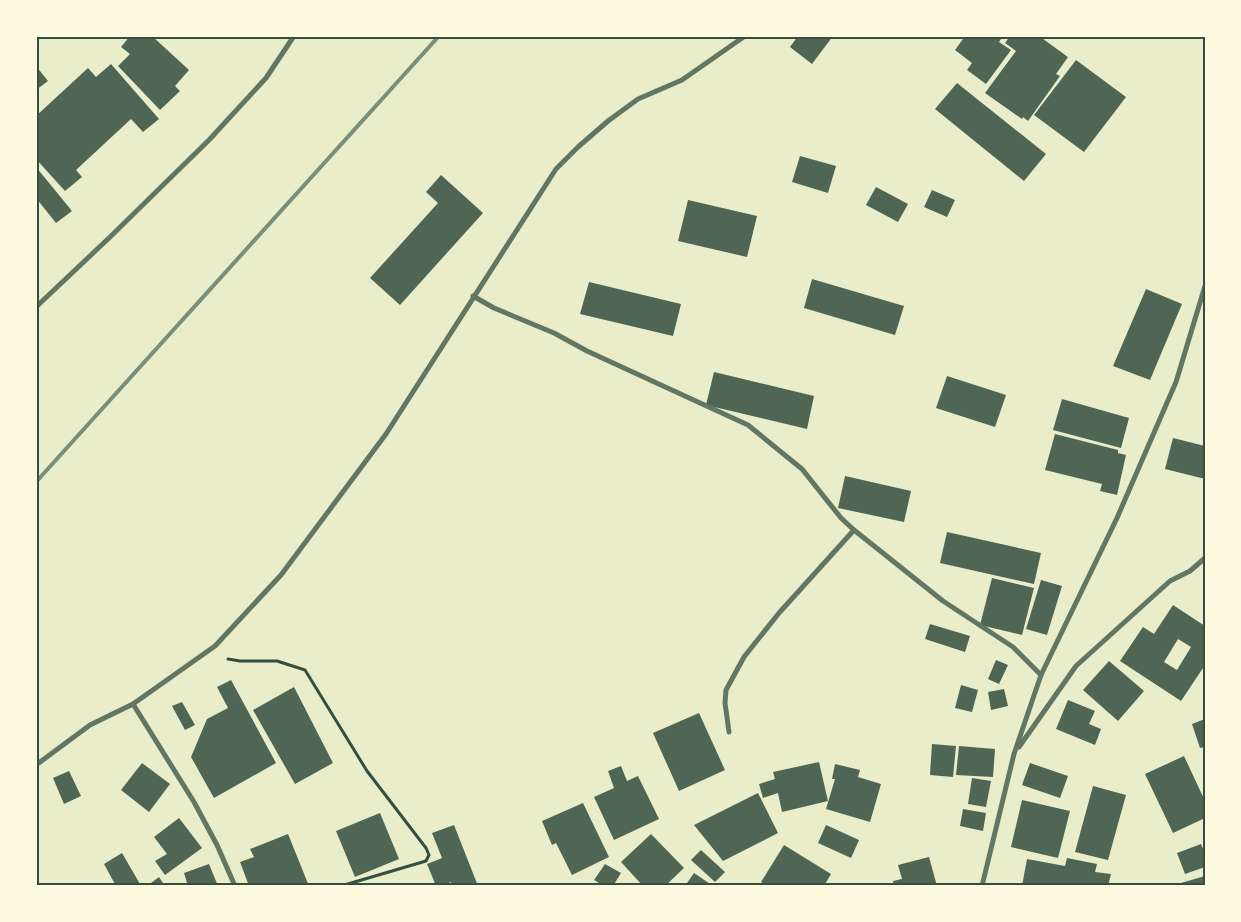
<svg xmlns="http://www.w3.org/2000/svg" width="1241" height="922" font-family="Poppins,sans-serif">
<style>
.building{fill:#4f6655;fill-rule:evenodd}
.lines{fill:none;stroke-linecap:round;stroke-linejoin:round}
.path{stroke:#344e41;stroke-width:3}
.minor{stroke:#617663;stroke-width:5}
.rail{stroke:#7c8e77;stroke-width:4}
.neatline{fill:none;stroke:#344e41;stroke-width:2}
</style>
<rect width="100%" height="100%" fill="#e9edc9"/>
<!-- building -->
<g class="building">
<polygon points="130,36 152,36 189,70 175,86 180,91 160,110 118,66 130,54 121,47"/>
<polygon points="798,36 833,36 812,64 790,47"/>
<polygon points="965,36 1003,36 999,42 1011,50 986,84 967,70 972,63 955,50"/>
<polygon points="1010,36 1039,36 1068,57 1056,74 1060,76 1028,121 1023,117 1022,119 985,93 1016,51 1005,43"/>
<polygon points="1076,60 1126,97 1084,152 1034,115"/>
<polygon points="111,64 159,119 143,132 131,119 76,170 82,177 65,191 36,159 36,116 88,68 96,77"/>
<polygon points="36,66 48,81 36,90"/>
<polygon points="957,83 1046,154 1024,181 935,109"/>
<polygon points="800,156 836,166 828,193 792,182"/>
<polygon points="36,167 72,211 56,223 36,198"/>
<polygon points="441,175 483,213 400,305 370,278 438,203 426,192"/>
<polygon points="876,187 908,204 898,222 866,205"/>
<polygon points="932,190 955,200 947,217 924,207"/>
<polygon points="688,200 757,216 747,257 678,241"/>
<polygon points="812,279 904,306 895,335 804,308"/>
<polygon points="589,282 681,304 673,336 580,314"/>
<polygon points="1146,289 1182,304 1150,380 1113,366"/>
<polygon points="714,372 814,396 807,429 706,405"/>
<polygon points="947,376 1006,395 995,427 936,408"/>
<polygon points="1062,399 1129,418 1121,448 1053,430"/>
<polygon points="1055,434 1118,450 1118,453 1126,455 1117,495 1100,491 1102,484 1045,470"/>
<polygon points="1173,438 1205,446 1205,479 1165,469"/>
<polygon points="845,476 911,491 904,522 838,508"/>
<polygon points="947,532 1041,553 1034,584 940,563"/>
<polygon points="992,578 1034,588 1022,635 980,625"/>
<polygon points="1041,580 1062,586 1047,635 1026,629"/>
<path d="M1173 605 1205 626V665L1181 701 1120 661 1143 627 1154 634ZM1178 639 1191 647 1177 670 1164 662Z"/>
<polygon points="930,624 970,636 965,652 925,639"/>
<polygon points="996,660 1008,665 999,684 988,679"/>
<polygon points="1109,661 1144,691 1118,721 1083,690"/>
<polygon points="231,680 276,763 214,798 191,757 207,719 228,708 217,687"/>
<polygon points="961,685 978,690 972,712 955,708"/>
<polygon points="294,687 333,763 295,784 253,710"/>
<polygon points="1004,689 1008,706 991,710 988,692"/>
<polygon points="1068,700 1095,711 1089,724 1101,729 1095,745 1056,729"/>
<polygon points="182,702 195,725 185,730 172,706"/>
<polygon points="699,713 725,770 679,791 653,733"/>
<polygon points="1205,719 1205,747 1200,748 1192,724"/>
<polygon points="932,744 956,746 953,777 930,775"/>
<polygon points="959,746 995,749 993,777 956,775"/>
<polygon points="1184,756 1205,801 1205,818 1173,833 1145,774"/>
<polygon points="819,762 828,801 782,812 778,793 763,798 759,784 775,779 773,772"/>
<polygon points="142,763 170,784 149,812 121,790"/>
<polygon points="1030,763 1068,776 1060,798 1022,785"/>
<polygon points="835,764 860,770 858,777 881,784 870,822 826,809 835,779 832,779"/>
<polygon points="621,766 627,781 638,776 659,819 614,840 594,797 614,788 608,771"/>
<polygon points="69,771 81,796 64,804 53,778"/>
<polygon points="972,778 991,781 986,807 968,804"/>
<polygon points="1093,786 1126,795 1108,860 1075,852"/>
<polygon points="758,793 778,833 723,861 694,825"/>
<polygon points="1022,800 1070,811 1058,858 1011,847"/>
<polygon points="583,803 609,857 572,875 556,843 552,845 542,821"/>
<polygon points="963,809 986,813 983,831 960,826"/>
<polygon points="380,813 399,859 355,877 336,831"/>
<polygon points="179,818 202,848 165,875 155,861 167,854 154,837"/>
<polygon points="454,825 478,886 452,886 451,882 442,886 436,886 427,864 442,858 432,833"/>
<polygon points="826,825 859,840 851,858 818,843"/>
<polygon points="288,834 309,886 249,886 240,862 254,857 250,849"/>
<polygon points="651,834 684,868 665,886 643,886 621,862"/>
<polygon points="1201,844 1205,854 1205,867 1185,874 1177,853"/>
<polygon points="784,845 831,874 824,886 767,886 761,882"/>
<polygon points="701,850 725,872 715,882 691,860"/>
<polygon points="122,853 140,884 136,886 116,886 104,864"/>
<polygon points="929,857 937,886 894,886 893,881 902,879 898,865"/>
<polygon points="1067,858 1097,864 1095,872 1111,874 1108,886 1022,886 1027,859 1065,866"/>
<polygon points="209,864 218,886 188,886 184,873"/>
<polygon points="605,864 621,873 613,886 604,886 594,880"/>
<polygon points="694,873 713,886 685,886"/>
<polygon points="1205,876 1205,886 1174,886 1174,885"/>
<polygon points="159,877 165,886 147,886"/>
</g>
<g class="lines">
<!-- path -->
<polyline class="path" points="228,659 240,661 277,661 305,670 367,771 426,848 429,855 426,861 341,886"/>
<!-- minor -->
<g class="minor">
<polyline points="473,296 494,308 554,333 587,351 748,425 802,469 841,518 854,530 943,601 1013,647 1041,675"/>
<polyline points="36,307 109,238 209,140 266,78 294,36"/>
<polyline points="133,704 194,802 217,845 235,886"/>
<polyline points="729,732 725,703 726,690 744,657 779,613 854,530"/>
<polyline points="1019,747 1076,666 1170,581 1190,571 1205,558"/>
<polyline points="36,765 90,725 133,704 215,646 281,575 386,434 556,169 578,147 608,121 638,99 682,80 745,36"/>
<polyline points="982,886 1014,754 1041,675 1117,518 1176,382 1205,286"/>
</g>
<!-- rail -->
<polyline class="rail" points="36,482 439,36"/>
</g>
<!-- border -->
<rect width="1241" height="922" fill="none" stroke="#fefae0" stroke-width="75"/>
<rect x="38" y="38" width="1166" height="846" class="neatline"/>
</svg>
